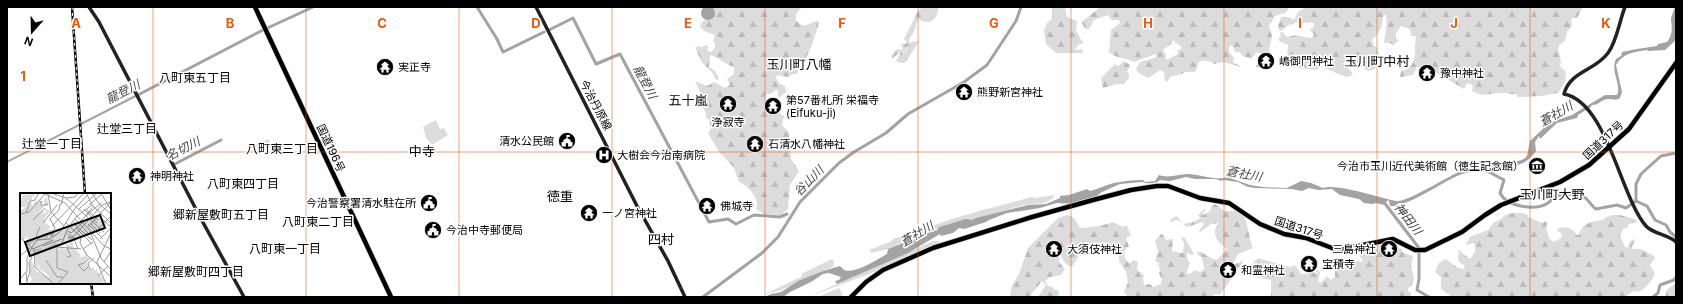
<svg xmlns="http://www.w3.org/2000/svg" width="1683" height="304" font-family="Inter,'Noto Sans JP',sans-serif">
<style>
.green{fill:#dcdcdc}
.forest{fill:url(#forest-firs);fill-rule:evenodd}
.cemetery{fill:url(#cemetery-stones)}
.water{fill:#a3a3a3}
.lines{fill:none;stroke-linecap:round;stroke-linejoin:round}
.river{stroke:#a3a3a3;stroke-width:3}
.trunk-casing{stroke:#dbdbdb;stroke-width:6}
.secondary{stroke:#222;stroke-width:3.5}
.trunk{stroke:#000;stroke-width:4.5}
.rail-casing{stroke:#000;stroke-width:2.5}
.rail{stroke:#fff;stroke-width:1;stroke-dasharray:3;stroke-linecap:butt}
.grid{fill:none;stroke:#e8590c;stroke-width:1;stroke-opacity:0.55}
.labels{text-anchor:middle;stroke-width:3;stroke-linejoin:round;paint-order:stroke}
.poi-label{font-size:11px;fill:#000;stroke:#fff;text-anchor:start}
.street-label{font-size:11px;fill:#000;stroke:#fff}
.neighbourhood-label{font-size:12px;fill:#000;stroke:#fff}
.water-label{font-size:12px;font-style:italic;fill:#444;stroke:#fff}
.quarter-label{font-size:13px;fill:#000;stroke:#fff}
.inset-road{fill:none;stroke:#999;stroke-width:1}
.view{fill:#000;fill-opacity:0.15;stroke:#000;stroke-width:2}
.inset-edge{fill:none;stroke:#000;stroke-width:2}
.grid-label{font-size:13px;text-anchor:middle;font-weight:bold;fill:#e8590c;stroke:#fff;stroke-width:3;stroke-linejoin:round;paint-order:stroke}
</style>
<defs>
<pattern id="forest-firs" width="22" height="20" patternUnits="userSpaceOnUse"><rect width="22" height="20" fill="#dcdcdc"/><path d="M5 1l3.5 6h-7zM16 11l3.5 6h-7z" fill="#bbb"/></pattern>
<pattern id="cemetery-stones" width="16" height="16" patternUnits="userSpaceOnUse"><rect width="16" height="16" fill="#dcdcdc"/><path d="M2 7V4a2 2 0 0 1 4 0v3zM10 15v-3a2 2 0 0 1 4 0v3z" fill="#bbb"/></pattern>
</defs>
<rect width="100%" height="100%" fill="#fff"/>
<!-- green -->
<g class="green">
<polygon points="436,120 440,129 444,128 448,135 432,145 426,138 423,127"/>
<polygon points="268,139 272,147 260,153 256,145"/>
<path d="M1055 195 1052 199 1044 203 1023 205 972 221 952 223 939 227 937 231 935 228 929 229 923 234H920L888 249 870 253 871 251 869 250 890 242 893 239C918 231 943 221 969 214 989 208 1011 203 1031 197L1035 198Z"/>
<polygon points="933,241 939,241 940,244 869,274 808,297"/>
<path d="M832 259 834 261 833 267C810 275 789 290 765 294L801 277 803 273Z"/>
<polygon points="839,288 843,295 838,297 818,297"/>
</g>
<!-- forest -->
<g class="forest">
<path d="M711 7H802L796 14V20C806 31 808 22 818 21L819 23 812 45 805 60 790 57 787 59 791 66 799 65 802 67 798 70 797 74H793L788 77 777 75 776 78 780 84 785 86 786 92 779 98 777 89 772 93 765 95 767 102 773 110 779 106 782 108 780 114 784 116 782 125 789 133 791 159 799 171 790 185 788 209 781 215 765 214 756 209C761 199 748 186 739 182L734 168 718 150 708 133 711 129 709 119 706 118V113L702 106 705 103 695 81 707 86 714 82 725 88 730 85 727 79 734 74V67C724 64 719 57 710 55L709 67 715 71 719 79 716 80 712 72 702 63 695 47 700 46 701 48 705 45 708 47 707 50 711 52 715 48V43L713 41 715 35 704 31 700 27 701 23 711 15Z"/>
<path d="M922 7H939C936 22 930 25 918 19L913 34 909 39 910 43 904 52H900L892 59 891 56 897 49 903 50 901 44 908 43 904 39 918 11Z"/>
<polygon points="1052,7 1065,7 1067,17 1077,21 1076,31 1083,43 1079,44 1075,49 1077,50 1082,49 1083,53 1056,53 1046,44 1044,30 1047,23 1052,19"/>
<path d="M1100 7H1290L1285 13 1275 16 1269 26 1272 36 1269 51 1272 60 1267 69 1256 67 1258 61 1266 64 1267 60 1262 57 1261 53H1256L1251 59 1243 56 1239 52H1235L1232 45 1229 47V52L1234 58 1233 62 1241 67 1223 62 1214 64C1209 60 1205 60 1199 62L1195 72H1185C1181 75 1175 75 1170 77L1168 81H1165L1164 72 1160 70 1149 78 1140 74 1136 69 1140 62 1157 57 1156 54 1134 62C1125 57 1116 59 1109 52L1111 30 1120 23 1119 20H1112L1108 15 1094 20 1089 29H1085L1082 23 1083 21ZM1172 41H1175V43L1178 44 1182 48 1177 51 1178 54 1167 60 1165 56 1166 54 1163 51 1164 49 1171 44Z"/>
<path d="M1306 7H1583L1577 18H1572L1571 20 1572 26 1567 32 1565 41C1551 49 1564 55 1560 66L1566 72 1565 82 1558 93 1542 96 1518 97 1516 94C1510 95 1506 92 1500 93 1486 93 1488 98 1472 91L1473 85 1467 83 1464 89 1430 69 1417 67 1413 75 1400 77 1401 71C1419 68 1414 49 1416 36H1411L1410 29 1401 26 1396 33V38L1399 41 1393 45 1390 43H1384C1385 33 1388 26 1386 15H1383C1383 25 1380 34 1372 39L1374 46 1377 47 1379 58 1377 59 1375 69 1368 71 1351 60 1344 62 1343 64 1353 73 1351 76 1346 77 1325 68 1328 66 1323 60 1319 61V68L1316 70 1289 67 1286 65 1284 59 1287 57 1288 45 1279 41V38L1281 36 1280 33 1282 32 1287 37 1296 35 1310 38 1314 36 1313 33 1309 30 1313 28 1314 25 1312 22C1310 22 1309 23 1307 23 1300 23 1298 20 1292 25L1290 24 1281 31 1279 30 1278 26 1281 17C1287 16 1289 17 1294 20L1298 12Z"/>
<polygon points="1124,61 1130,65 1127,72 1129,74 1129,78 1124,84 1117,84 1103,88 1101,79 1102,77 1115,64 1118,66"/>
<path d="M1215 204C1224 210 1223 213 1235 210 1238 213 1240 214 1243 216 1248 221 1249 240 1253 248L1238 254 1234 262 1231 264 1228 262 1223 265 1224 273 1231 268 1230 266 1243 261V262L1220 295 1215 294 1212 297H1128L1124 292 1128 282 1126 272 1119 261V248L1104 242 1096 243 1095 247 1093 248 1090 244H1088L1087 254 1083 255 1080 254 1072 267C1062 265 1061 253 1057 245L1050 250 1051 253 1057 251 1059 252V262L1065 269 1061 275 1050 277 1045 281 1048 286 1052 287 1055 290H1058L1059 292 1058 297H1038L1046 285 1042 281 1029 297H1010L1012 285 1019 274 1028 248 1058 218 1067 215 1074 218 1080 228C1088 228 1106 225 1113 222L1123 227 1127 226 1131 236 1127 237 1126 239 1129 246 1124 251 1125 258 1128 262 1131 263 1133 260 1138 262 1137 270 1144 275 1143 279 1144 285 1150 284 1153 287 1161 284 1162 280 1159 273 1160 270 1158 262 1155 261 1158 252 1155 241 1161 234 1164 235 1166 240 1173 239 1172 251 1183 253 1184 243 1181 237 1185 238 1194 254 1190 255 1189 253H1187V259L1190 263 1186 274 1192 273 1194 270 1200 272 1204 269 1202 257 1198 255 1197 252H1202C1203 254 1214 260 1217 260L1227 249C1220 243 1214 240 1215 229L1219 223 1211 224 1200 232 1199 231 1204 224 1203 222 1187 227 1177 220 1171 222 1170 220 1176 216 1179 218 1180 221 1183 224 1193 222 1200 218 1198 215 1204 209H1206L1202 214 1203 215 1210 211 1211 207Z"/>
<path d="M1512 213H1522L1528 215V217L1542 223 1545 221 1548 224 1546 226 1549 238 1554 242 1561 238 1562 234 1557 230 1559 228C1567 226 1572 228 1577 235H1579C1582 223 1592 221 1603 220 1611 211 1627 216 1637 220V222L1629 224 1627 228 1623 229 1620 235 1625 247 1628 248 1629 243 1633 239 1635 241 1632 246 1633 249H1641L1654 256 1655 258 1650 265 1655 274C1651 282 1646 288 1638 292L1633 291 1625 297H1450V295L1441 289V277L1435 272 1439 263 1446 259 1458 268 1464 269 1465 266 1459 262 1458 257 1459 253 1457 249 1470 259 1475 252V245L1473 243 1467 245 1466 244 1470 237 1488 230 1493 223 1500 220 1505 215Z"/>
<path d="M1388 243H1393V247L1402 249V252L1413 256 1411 266 1414 278 1412 285 1408 288V291L1411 293V297H1271V280L1250 276 1249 274 1250 266 1258 258C1269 261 1280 265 1291 267L1294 265 1298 269 1301 274H1308L1310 271 1318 274 1316 271 1317 269 1320 272 1318 281 1321 283 1327 276 1331 280 1335 277V263L1340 266 1350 263 1351 260 1363 262 1360 255 1361 252 1381 244 1385 246Z"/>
<path d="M1676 284V297H1666C1664 290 1671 286 1676 284Z"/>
</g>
<!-- cemetery -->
<polygon class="cemetery" points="920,40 905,63 901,63 896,61 901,52 904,53 912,41 916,42"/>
<!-- water -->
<g class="water">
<circle cx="708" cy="13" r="7"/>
<path d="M1675 7H1676V38L1675 41 1665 50 1648 51 1647 50C1634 52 1623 53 1616 65L1622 92 1620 98C1615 102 1610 97 1604 100 1599 102 1598 105 1592 105L1588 111 1586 110 1578 115 1577 118 1557 123 1540 139 1539 136 1535 142 1536 151C1533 155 1528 161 1523 163 1503 172 1478 167 1457 176 1447 180 1406 207 1399 203L1395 206H1390L1389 201 1388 200 1384 205 1376 203 1372 204 1364 203 1359 199 1340 195 1332 189 1318 190 1309 188 1302 191 1292 189 1256 188 1248 187 1238 182 1223 180 1221 181 1216 179H1195L1186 177 1170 181 1160 180C1156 184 1147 184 1142 182L1120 184 1102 192 1094 198 1074 204 1057 203 1040 208 1007 213 989 220 986 222 964 229 959 228 953 233 941 236 940 234 908 253 837 284 835 281 839 280 841 277 829 273 823 274 811 282 790 292 783 297H764L771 294 781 292 798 281 823 271 840 266 844 270C856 274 876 260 887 254L888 249 935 230 937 231 939 227 966 219 972 220 976 218 1028 205 1046 204 1060 198V196L1069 195 1087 189 1090 191C1098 189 1106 185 1114 183 1124 181 1133 180 1143 180L1145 182 1155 181 1159 175C1170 179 1180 173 1190 174 1201 175 1219 181 1227 177L1250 185 1263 187 1287 188 1301 181 1311 183 1323 188C1337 183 1379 198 1397 201 1406 202 1439 182 1449 177 1456 173 1466 169 1474 167 1487 163 1495 169 1510 161L1512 163 1524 159 1527 156 1530 141 1549 123 1572 115 1605 95H1617C1622 84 1610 72 1616 59L1621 56 1622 52 1637 49 1657 46 1658 44 1667 42C1673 34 1672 28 1671 19 1671 17 1674 10 1675 7Z"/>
<polygon points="135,95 136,97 7,163 7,161"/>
</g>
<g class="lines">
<!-- river -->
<g class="river">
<polyline points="477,7 497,39 503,52 544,32"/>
<polyline points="549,30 573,18 596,64 620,54 709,222 728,219 736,224 754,215 780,217 787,214"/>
<polyline points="136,96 261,31 313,7"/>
<polyline points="173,165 221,140"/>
<path d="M1480 169 1489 172 1504 180 1500 193C1507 207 1536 211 1548 203 1551 201 1552 198 1555 196 1562 194 1573 194 1580 195 1587 196 1590 205 1596 209L1617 205 1626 208 1636 201"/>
<polyline points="1383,201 1419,248"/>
<polyline points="1636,201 1636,184 1641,174 1661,156 1676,153"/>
<polyline points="1636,201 1647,206 1655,220 1666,225 1670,232 1676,237"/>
<polyline points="1419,252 1419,279 1417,290 1429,297"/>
<polyline points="703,297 762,253 778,237 800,202 839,163 854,152 886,133 908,114 964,82 987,65 1016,21 1021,7"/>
<polyline points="1653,297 1658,293 1660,285 1674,280 1676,277"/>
</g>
<defs>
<g id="trunk">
<polyline points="255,7 391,297"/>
<polyline points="851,297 866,282 883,270 933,248 1032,217 1093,200 1131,190 1157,186 1168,186 1200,198 1229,203 1260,224 1284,234 1306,238 1332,248 1343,249 1393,239 1415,250 1425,250 1462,232 1485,215 1501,205 1560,182 1589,165 1629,129 1676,63"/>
</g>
</defs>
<!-- trunk casing -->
<use href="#trunk" class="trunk-casing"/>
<!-- secondary -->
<g class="secondary">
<polyline points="89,7 99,22 200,217 244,297"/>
<polyline points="536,7 637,206 668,261 685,297"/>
<path d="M1625 7C1619 22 1617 41 1608 53 1595 71 1570 71 1564 94 1607 102 1620 196 1646 226 1653 234 1667 234 1676 242"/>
</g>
<!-- trunk -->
<use href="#trunk" class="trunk"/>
<defs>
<g id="rail">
<polyline points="72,7 85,194"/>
<polyline points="91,283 93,297"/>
</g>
</defs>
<!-- rail casing -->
<use href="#rail" class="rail-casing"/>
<!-- rail -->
<use href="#rail" class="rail"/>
</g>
<!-- grid -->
<path class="grid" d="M153 7V297M306 7V297M459 7V297M612 7V297M765 7V297M918 7V297M1071 7V297M1224 7V297M1377 7V297M1530 7V297M7 152H1676"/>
<!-- icons -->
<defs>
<symbol id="temple-disc" viewBox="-11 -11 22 22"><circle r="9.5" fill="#000" stroke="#fff"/><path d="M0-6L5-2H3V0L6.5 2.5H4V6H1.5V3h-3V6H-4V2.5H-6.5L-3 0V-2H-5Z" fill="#fff"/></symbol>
<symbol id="civic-disc" viewBox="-11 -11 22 22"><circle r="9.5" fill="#000" stroke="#fff"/><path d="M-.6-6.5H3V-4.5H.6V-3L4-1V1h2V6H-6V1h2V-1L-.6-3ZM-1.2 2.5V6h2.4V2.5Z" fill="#fff"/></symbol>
<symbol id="hospital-disc" viewBox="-11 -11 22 22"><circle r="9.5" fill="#000" stroke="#fff"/><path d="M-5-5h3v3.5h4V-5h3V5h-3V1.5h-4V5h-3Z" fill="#fff"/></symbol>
<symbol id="museum-disc" viewBox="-11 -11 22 22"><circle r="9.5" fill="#000" stroke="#fff"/><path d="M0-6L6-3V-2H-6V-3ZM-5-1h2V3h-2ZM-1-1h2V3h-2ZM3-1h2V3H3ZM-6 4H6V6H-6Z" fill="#fff"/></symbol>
</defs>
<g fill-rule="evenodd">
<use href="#temple-disc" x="1256" y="51" width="20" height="20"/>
<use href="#temple-disc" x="375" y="57" width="20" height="20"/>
<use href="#temple-disc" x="1417" y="63" width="20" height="20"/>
<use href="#temple-disc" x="954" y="82" width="20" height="20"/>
<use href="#temple-disc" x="718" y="94" width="20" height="20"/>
<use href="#temple-disc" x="763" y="96" width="20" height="20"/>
<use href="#civic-disc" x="557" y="131" width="20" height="20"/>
<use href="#temple-disc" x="745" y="134" width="20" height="20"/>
<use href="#hospital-disc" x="594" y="145" width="20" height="20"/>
<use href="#museum-disc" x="1527" y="156" width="20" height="20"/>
<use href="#temple-disc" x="127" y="166" width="20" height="20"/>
<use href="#civic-disc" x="419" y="193" width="20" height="20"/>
<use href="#temple-disc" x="697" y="196" width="20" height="20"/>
<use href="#temple-disc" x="579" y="203" width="20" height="20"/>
<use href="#civic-disc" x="423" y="220" width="20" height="20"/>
<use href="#temple-disc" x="1044" y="239" width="20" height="20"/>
<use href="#temple-disc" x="1379" y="239" width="20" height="20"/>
<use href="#temple-disc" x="1299" y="254" width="20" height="20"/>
<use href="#temple-disc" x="1218" y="260" width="20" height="20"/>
</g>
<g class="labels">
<!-- poi labels -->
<g class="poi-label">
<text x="1279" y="65">嶋御門神社</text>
<text x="398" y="71">実正寺</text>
<text x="1440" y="77">豫中神社</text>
<text x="977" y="96">熊野新宮神社</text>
<text x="786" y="104">第57番札所 栄福寺<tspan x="786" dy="13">(Eifuku-ji)</tspan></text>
<text x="728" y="126" text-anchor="middle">浄寂寺</text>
<text x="554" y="145" text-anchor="end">清水公民館</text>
<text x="768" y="148">石清水八幡神社</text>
<text x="617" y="159">大樹会今治南病院</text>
<text x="1524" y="170" text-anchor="end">今治市玉川近代美術館（徳生記念館）</text>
<text x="150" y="180">神明神社</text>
<text x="416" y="207" text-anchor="end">今治警察署清水駐在所</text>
<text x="720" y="210">佛城寺</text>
<text x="602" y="217">一ノ宮神社</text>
<text x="446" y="234">今治中寺郵便局</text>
<text x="1067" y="253">大須伎神社</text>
<text x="1376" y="253" text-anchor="end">三島神社</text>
<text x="1322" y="268">宝積寺</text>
<text x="1241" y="274">和霊神社</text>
</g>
<!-- street labels -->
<g class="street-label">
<text transform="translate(596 105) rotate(62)" y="4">今治丹原線</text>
<text transform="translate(1603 140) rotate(-43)" y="4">国道317号</text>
<text transform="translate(331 148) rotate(65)" y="4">国道196号</text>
<text transform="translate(1299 228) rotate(18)" y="4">国道317号</text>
</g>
<!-- neighbourhood labels -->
<g class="neighbourhood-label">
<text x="195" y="82">八町東五丁目</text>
<text x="127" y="133">辻堂三丁目</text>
<text x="52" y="148">辻堂一丁目</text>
<text x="282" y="153">八町東三丁目</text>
<text x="243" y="188">八町東四丁目</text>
<text x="221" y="219">郷新屋敷町五丁目</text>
<text x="318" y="226">八町東二丁目</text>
<text x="285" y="253">八町東一丁目</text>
<text x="196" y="276">郷新屋敷町四丁目</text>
</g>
<!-- water labels -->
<g class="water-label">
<text transform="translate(645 82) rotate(62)" y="4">龍登川</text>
<text transform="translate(123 92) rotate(-27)" y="4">龍登川</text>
<text transform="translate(1556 114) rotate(-30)" y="4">蒼社川</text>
<text transform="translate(183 149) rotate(-27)" y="4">名切川</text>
<text transform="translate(1244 174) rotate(10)" y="4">蒼社川</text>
<text transform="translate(809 181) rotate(-46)" y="4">谷山川</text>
<text transform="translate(1408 219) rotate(52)" y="4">神田川</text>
<text transform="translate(917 234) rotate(-31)" y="4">蒼社川</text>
</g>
<!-- quarter labels -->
<g class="quarter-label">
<text x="1377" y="66">玉川町中村</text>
<text x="799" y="69">玉川町八幡</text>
<text x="688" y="105">五十嵐</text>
<text x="422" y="156">中寺</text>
<text x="1552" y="199">玉川町大野</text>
<text x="560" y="201">徳重</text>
<text x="661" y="244">四村</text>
</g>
</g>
<!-- overview -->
<g transform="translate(20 193)">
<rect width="91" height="91" fill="#fff"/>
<path d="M3 0 4 2 14 1 15 7 12 2V7L7 8 11 9V13V9L13 13 15 8 19 9 18 6 23 9 27 3 28 13H24V8L22 11 19 12 24 14 17 21 23 17 24 21 26 20 25 17 26 15 29 18 31 17 24 26 25 30 31 34 27 37 33 36 30 40 32 43 35 38 34 43 31 44 29 41 27 46 22 44 19 47 15 42 16 47 9 52 7 50 8 43 4 46 5 51 2 47 0 40 4 37 0 40V18L6 14H0ZM47 39 53 43V54L61 62 58 65 65 63 66 56 68 66 65 71V72L67 69 69 77 73 74 75 78 77 75V78L85 88 81 91H7L12 87 10 82V69L12 68 16 78 30 85 25 79 19 76 20 71 17 76 14 57 21 55 22 57 35 50 38 51 36 53 38 59 39 55 46 56V51L50 52Z" fill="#dcdcdc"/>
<path class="inset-road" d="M23 0 45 10 84 53 91 56M31 0 46 5 55 4 58 0M72 0 79 11 91 21M81 0 91 17M28 1 31 19 44 33M67 2 73 13 91 30M46 5 84 39M10 8 15 7 19 0M21 8V13L28 11M41 12 44 0M69 12 83 0M59 16 77 0M64 16 77 30M67 17 78 27M6 20 10 8M0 21 9 19 25 1M66 23 81 10M56 24 72 12M55 26 68 40M82 26 91 34M13 27 25 15M61 28 74 13M23 30 37 12M46 30 61 44 60 50 66 61 91 84M53 30 72 47M70 30 80 40M68 31 83 46M32 33 64 0M68 34 90 10M56 35 72 51M78 36 91 23M48 38 51 40 63 29M33 40 31 43 35 35 30 26 39 17 40 11M71 41 81 65 91 77M53 43 58 56M0 44 14 57 15 74 34 91M48 45 53 44 82 12 91 9V5M80 46 91 35M18 47 16 43 20 34M42 50 47 37 56 24M23 53 42 46M37 54V75L48 79 38 91M37 54 61 56M47 55 51 63 47 64M13 56 33 47M63 56 73 49M0 63 10 55M26 67 37 84H43M84 69 91 58M68 74 64 78 58 72 64 70 70 65M70 77 68 70 74 65M6 79 7 91M78 83 88 73M0 86 7 78V65L12 54 17 47 30 46 40 39 53 18 69 0M7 88 10 78 9 70 12 64M86 91 77 69 91 40"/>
<path class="view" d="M80 22 85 35 10 63 5 49Z"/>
<rect width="91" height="91" class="inset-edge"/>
</g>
<g class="grid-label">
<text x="76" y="28">A</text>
<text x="230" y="28">B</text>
<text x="382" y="28">C</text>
<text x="536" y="28">D</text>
<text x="688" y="28">E</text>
<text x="842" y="28">F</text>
<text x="994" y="28">G</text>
<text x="1148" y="28">H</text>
<text x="1300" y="28">I</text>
<text x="1454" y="28">J</text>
<text x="1606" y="28">K</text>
<text x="23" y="81">1</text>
</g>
<!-- border -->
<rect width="1683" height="304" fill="none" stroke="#000000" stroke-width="16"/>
<!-- north arrow -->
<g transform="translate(32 32) rotate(200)" stroke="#ffffff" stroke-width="3" paint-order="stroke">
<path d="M0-3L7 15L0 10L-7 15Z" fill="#000000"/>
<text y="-6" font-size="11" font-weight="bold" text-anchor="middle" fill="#000000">N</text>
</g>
</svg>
